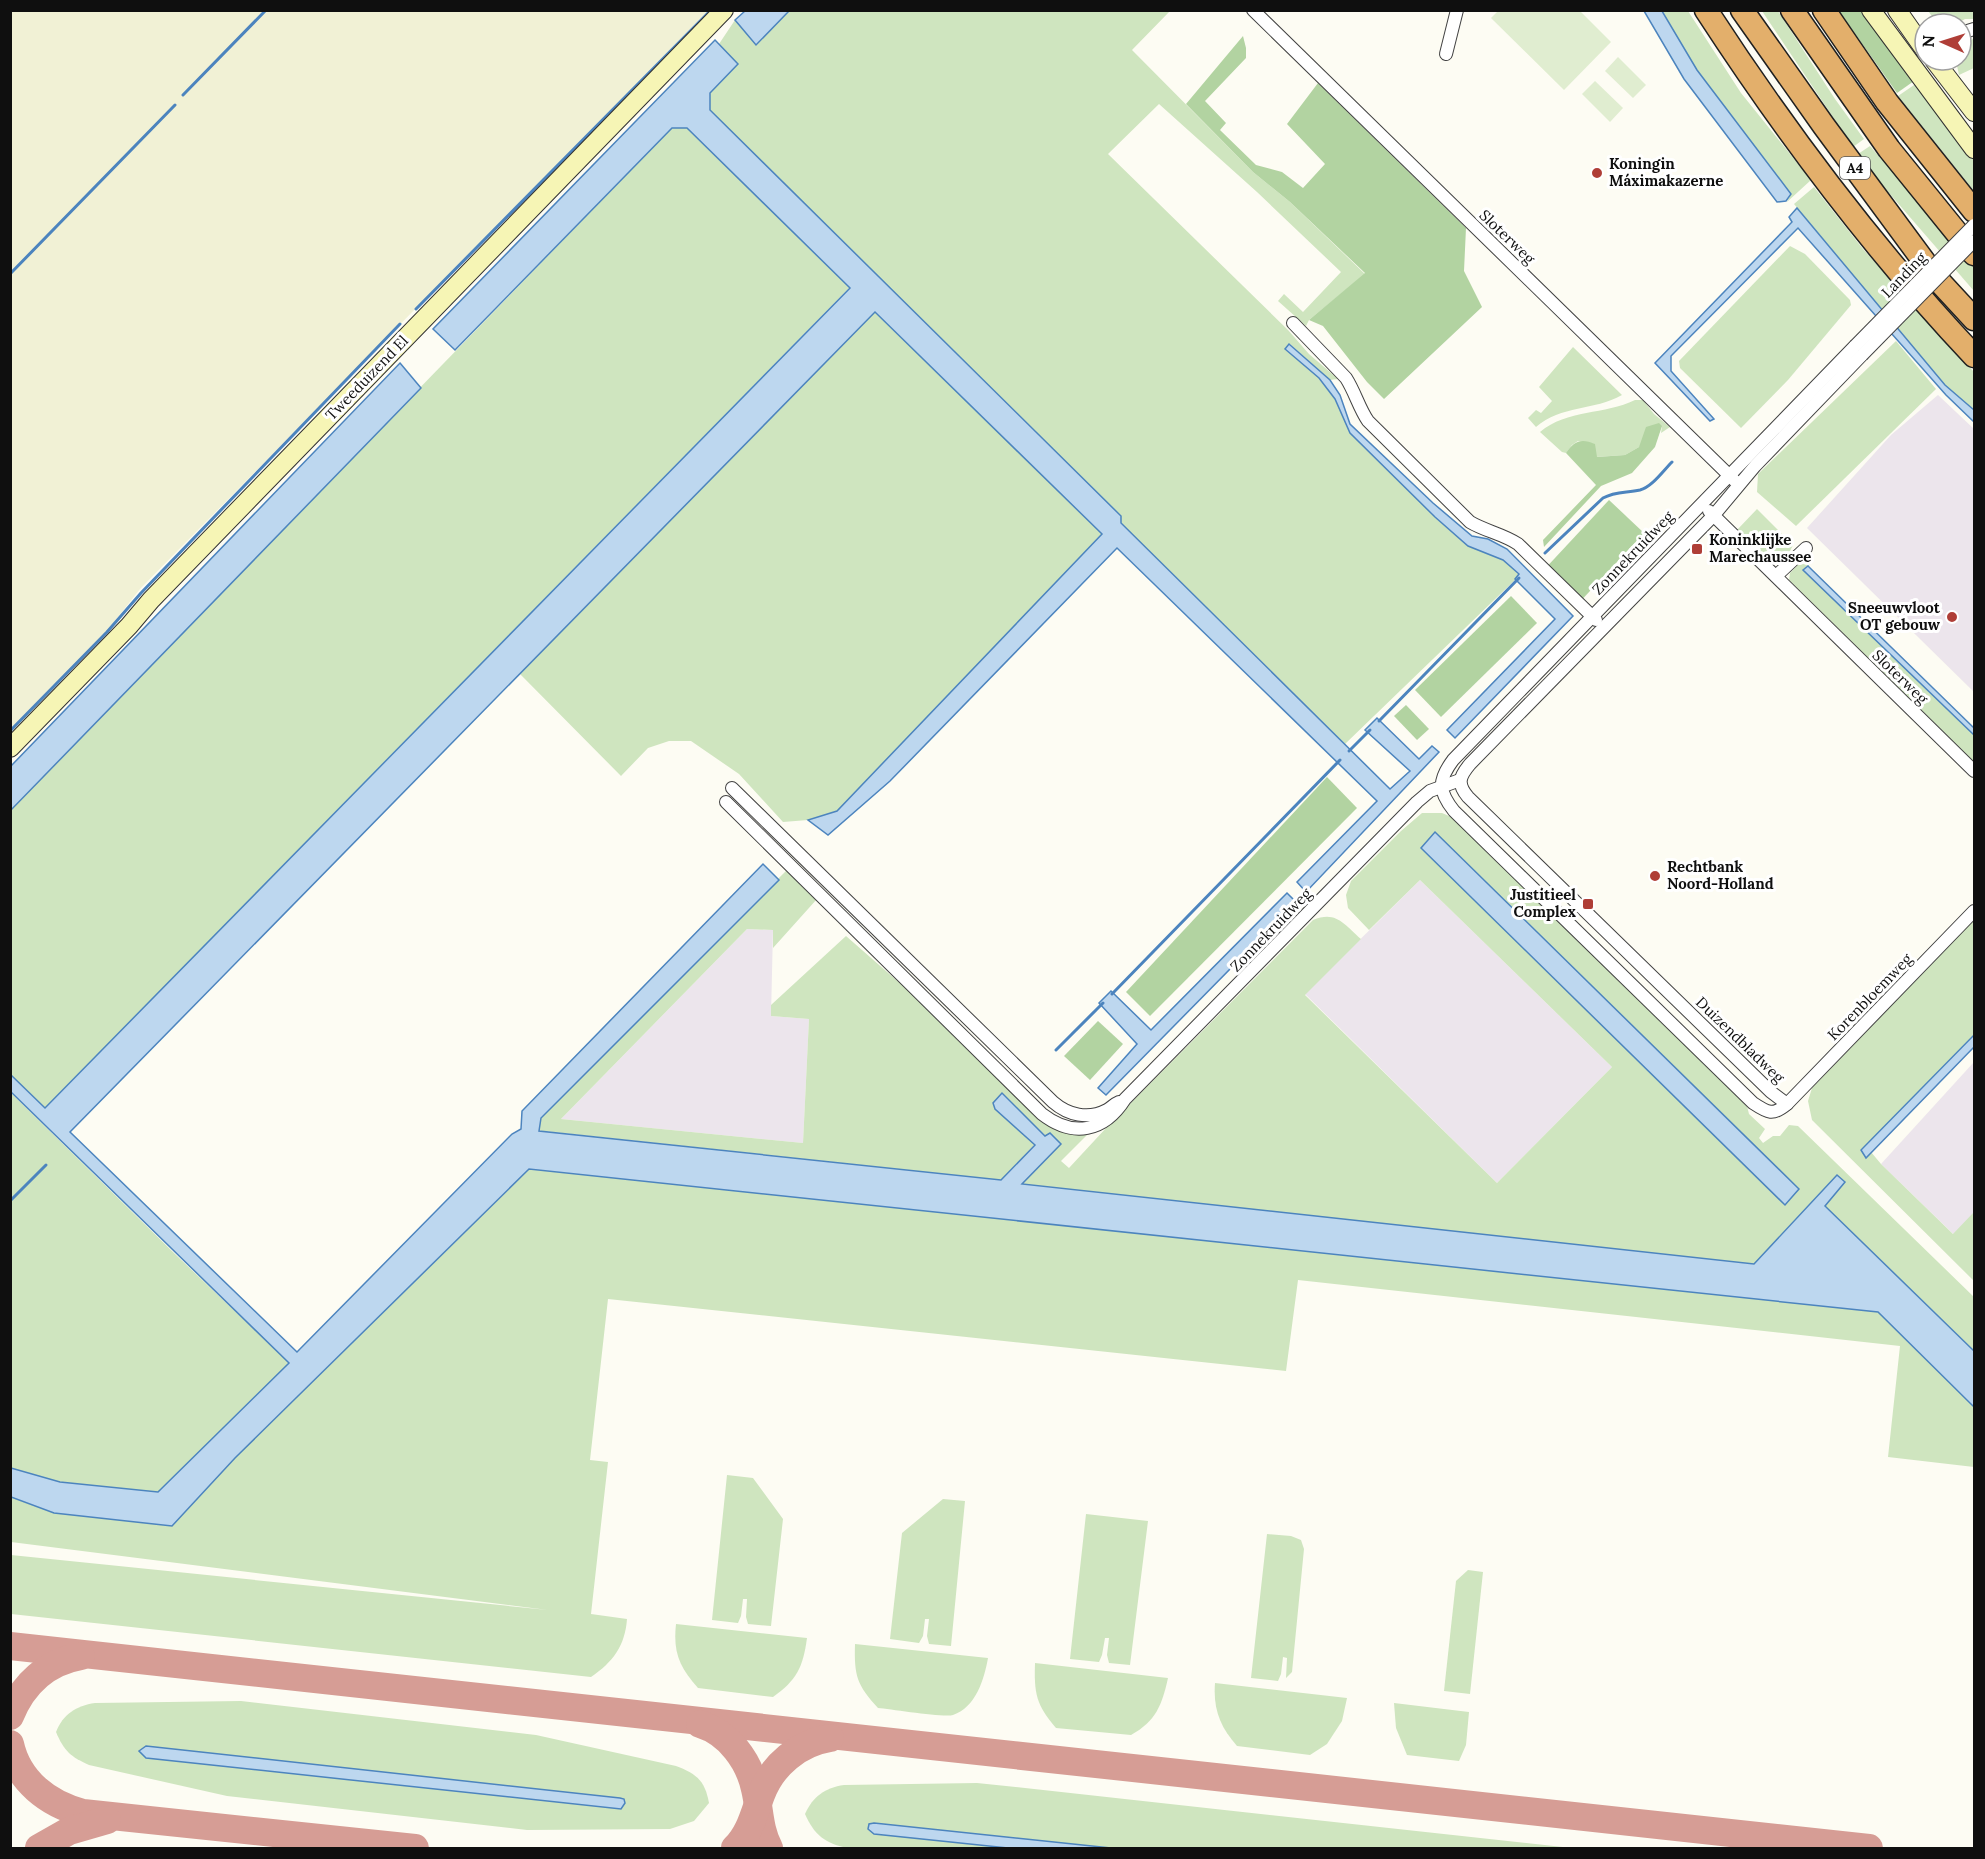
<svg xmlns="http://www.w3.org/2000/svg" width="1985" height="1859" font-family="Lora,serif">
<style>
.industrial{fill:#ece5ec}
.farmland{fill:#f1f1d5}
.green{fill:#cfe5bf;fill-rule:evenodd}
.forest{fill:#b2d3a1}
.pitch{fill:#e0edd0}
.water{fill:#bdd7ef;stroke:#4c84be;stroke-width:1.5}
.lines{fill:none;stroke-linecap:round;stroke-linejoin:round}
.stream{stroke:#4c84be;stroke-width:3}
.taxiway{stroke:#d69d95;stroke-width:28}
.street-casing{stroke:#424242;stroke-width:14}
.secondary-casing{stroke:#313131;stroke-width:20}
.highway-casing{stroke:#202020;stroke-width:25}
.street{stroke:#fff;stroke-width:12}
.secondary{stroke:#f6f5b5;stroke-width:18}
.highway{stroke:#e3af6b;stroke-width:22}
.street-bridge-casing{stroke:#424242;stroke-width:14;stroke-linecap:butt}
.street-bridge{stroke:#fff;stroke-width:12}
.poi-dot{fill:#af3e37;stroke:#fff;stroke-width:2}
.labels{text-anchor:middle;stroke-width:6;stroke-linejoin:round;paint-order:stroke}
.shield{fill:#fff;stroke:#575757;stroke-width:1.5}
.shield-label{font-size:14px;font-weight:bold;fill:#0f0f0f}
.poi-label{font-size:15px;font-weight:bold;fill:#0f0f0f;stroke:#fff;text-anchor:start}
.street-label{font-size:15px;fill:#0f0f0f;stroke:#fff}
</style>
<rect width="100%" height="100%" fill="#fdfcf3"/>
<!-- industrial -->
<g class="industrial">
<polygon points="1938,395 1974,429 1974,692 1807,528 1891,435"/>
<polygon points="1420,880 1612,1067 1497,1183 1305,994"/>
<polygon points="747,929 773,930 771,1016 809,1019 803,1143 561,1119"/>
<polygon points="1974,1062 1974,1254 1881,1164"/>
</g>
<!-- farmland -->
<polygon class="farmland" points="11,10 708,11 140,589 107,631 11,734"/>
<!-- green -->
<g class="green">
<polygon points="789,11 1170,11 1132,50 1253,172 1290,202 1365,274 1309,320 1306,326 1278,301 1284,294 1303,312 1341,272 1257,192 1159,104 1108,154 1288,330 1309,354 1338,379 1330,380 1290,344 1285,348 1319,378 1335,399 1350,433 1435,517 1468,546 1504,560 1520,575 1345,744 1121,523 1121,516 710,110 710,93 738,64 719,44 735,20 756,45"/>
<polygon points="1662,11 1688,11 1741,93 1811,180 1787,202 1791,194 1697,70"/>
<polygon points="1762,11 1778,11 1835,99 1864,139 1853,147"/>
<polygon points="1928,11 1974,11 1974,19 1965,19 1956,24 1938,24"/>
<polygon points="1974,38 1974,68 1959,75 1956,61 1961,60 1961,48"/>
<polygon points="1917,83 1974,160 1974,191 1898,96"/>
<polygon points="672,128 687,128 850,287 45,1108 11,1075 10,810"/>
<polygon points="1870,146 1974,266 1974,291 1876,178 1858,154"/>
<polygon points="1814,187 1863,249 1974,372 1974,410 1945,385 1794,204"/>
<polygon points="1790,246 1805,254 1850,300 1851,305 1788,380 1741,428 1680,368 1679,361"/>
<polygon points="875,312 1102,534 837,811 808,820 783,822 739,774 691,741 669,741 648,748 621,776 520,674"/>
<polygon points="1896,341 1936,389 1796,526 1757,492 1758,474"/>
<path d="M1573 347 1622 395C1594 411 1561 405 1536 427L1528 418 1536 410 1541 413 1552 401 1539 387Z"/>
<path d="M1635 400H1643L1654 414 1670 427 1661 433 1662 426 1639 447 1625 455 1596 457 1594 444 1578 441 1572 445 1566 453 1562 452 1540 432C1567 409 1605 415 1635 400Z"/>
<path d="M1757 509 1793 545 1790 551 1781 559C1761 559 1750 543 1737 530Z"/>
<polygon points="1806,557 1811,563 1804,571 1974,735 1974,762 1789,580 1790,573"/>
<path d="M1422 813H1442L1456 819 1746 1102 1749 1114 1765 1129 1759 1138 1763 1143 1773 1136H1780L1789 1125 1798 1126 1974 1297V1351L1824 1205 1845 1182 1837 1176 1754 1264 1021 1184 1046 1136 1002 1094 995 1109 1035 1144 1001 1180 525 1129 787 870 817 899 773 948V930L747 929 561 1119 803 1143 809 1019 771 1016V1005L846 936 935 1014 1045 1123 1091 1131 1061 1161 1069 1168 1107 1127 1313 920C1336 910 1344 924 1361 939L1305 995 1497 1183 1612 1067 1420 880 1369 930 1348 908 1346 895 1351 881 1401 831ZM1435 833 1799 1189 1785 1204 1422 848Z"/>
<polygon points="1974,920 1974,1035 1861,1150 1866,1157 1871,1152 1881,1164 1953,1234 1974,1212 1974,1281 1812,1120 1808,1101 1812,1088"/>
<polygon points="10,1092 175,1254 289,1363 158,1492 60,1482 11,1468"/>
<path d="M529 1169 1878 1312 1974 1407V1467L1888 1457 1900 1346 1298 1280 1286 1371 608 1299 590 1460 608 1462 591 1614 627 1619C625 1646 613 1662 591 1677L11 1614V1555L548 1610 11 1542 10 1497 54 1513 172 1526 235 1458Z"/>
<polygon points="727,1475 753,1478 783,1519 771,1626 748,1624 746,1617 747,1599 743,1599 741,1616 738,1623 712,1620"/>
<polygon points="943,1499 965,1501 951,1646 929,1644 927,1636 929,1619 925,1619 923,1636 919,1643 890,1639 902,1533"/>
<polygon points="1086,1514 1148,1521 1130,1665 1109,1663 1107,1655 1109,1638 1105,1638 1102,1655 1099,1662 1070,1659"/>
<polygon points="1267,1534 1291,1536 1301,1540 1304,1549 1292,1672 1286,1678 1287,1658 1283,1657 1281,1674 1278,1681 1251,1678"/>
<polygon points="1468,1570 1483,1572 1470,1694 1444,1691 1456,1581"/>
<path d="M676 1624 807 1638C803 1667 797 1680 773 1697L698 1688C679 1667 673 1652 676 1624Z"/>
<path d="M855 1644 988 1658C984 1680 976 1707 953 1715 945 1718 891 1709 878 1708 857 1685 854 1676 855 1644Z"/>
<path d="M1035 1663 1168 1678C1162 1705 1156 1721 1131 1735L1056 1728C1036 1705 1034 1693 1035 1663Z"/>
<path d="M1215 1683 1347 1698 1342 1721 1327 1744 1310 1755 1237 1746C1220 1727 1213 1709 1215 1683Z"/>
<path d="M241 1701 536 1735 676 1766C697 1774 705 1781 709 1803L694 1821 670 1829 527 1830 227 1796 89 1765C71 1757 64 1751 56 1732 63 1714 76 1706 95 1703Z"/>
<polygon points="1394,1703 1469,1712 1466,1745 1459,1761 1407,1755 1396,1728"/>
<path d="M977 1783 1006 1786 1572 1848H848C826 1844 814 1835 805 1814 813 1796 825 1788 844 1785Z"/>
</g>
<!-- forest -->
<g class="forest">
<polygon points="1839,11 1864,11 1914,81 1897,93"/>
<polygon points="1243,36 1246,48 1246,58 1205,101 1226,123 1220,130 1256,165 1282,172 1303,188 1325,164 1287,124 1318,83 1466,228 1464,271 1482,307 1384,399 1367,382 1323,326 1309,320 1365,273 1290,202 1253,172 1186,104"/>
<path d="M1659 423 1662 426 1655 447 1632 473 1601 486 1544 547 1543 540 1596 485 1566 453C1574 441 1581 438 1595 444L1597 457 1625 455 1639 447 1646 427Z"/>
<polygon points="1609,500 1644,533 1576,606 1541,573"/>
<polygon points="1511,596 1537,623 1441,717 1415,690"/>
<polygon points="1406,705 1429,729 1417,740 1394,716"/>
<polygon points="1327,777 1357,808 1150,1016 1126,992"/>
<polygon points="1098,1021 1123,1044 1090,1080 1064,1056"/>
</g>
<!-- pitch -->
<g class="pitch">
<polygon points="1498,11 1580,11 1611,42 1564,90 1491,18"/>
<polygon points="1618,57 1646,85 1633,98 1605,71"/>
<polygon points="1595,81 1623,108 1610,122 1582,94"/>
</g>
<!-- water -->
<g class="water">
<polygon points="745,11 745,10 789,11 756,45 735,20"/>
<polygon points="1644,11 1662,11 1697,70 1791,194 1786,201 1777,202 1684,79"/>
<polygon points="715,40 738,64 710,93 710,110 1121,516 1121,523 1390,789 1410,771 1365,730 1377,718 1419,759 1432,746 1439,752 1306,892 1297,882 1377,801 1117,548 890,781 828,835 808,820 837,811 1102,534 875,312 70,1132 297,1352 512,1134 521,1129 522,1111 763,864 779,880 541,1118 539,1131 1001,1180 1035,1145 995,1109 993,1103 1002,1093 1045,1136 1050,1133 1061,1144 1022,1184 1754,1264 1837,1175 1845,1182 1825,1206 1974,1351 1974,1407 1878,1312 529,1169 235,1458 172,1526 54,1513 11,1497 11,1468 60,1482 158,1492 289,1363 11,1092 11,1075 45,1108 850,288 687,128 672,128 455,350 433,329"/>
<polygon points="1797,208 1945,385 1974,410 1974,422 1946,395 1798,228 1671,356 1671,371 1714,419 1710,421 1655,363 1792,222 1789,217"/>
<polygon points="1289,344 1330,380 1340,395 1350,424 1433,503 1472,536 1488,539 1507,549 1573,616 1455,738 1447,730 1555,619 1515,579 1519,574 1503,560 1468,546 1435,517 1350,433 1335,399 1319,378 1285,349"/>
<polygon points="400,363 421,388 11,810 11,766"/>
<polygon points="1808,566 1974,728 1974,735 1803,570"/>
<polygon points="1435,832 1799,1189 1785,1205 1421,848"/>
<polygon points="1287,893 1296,902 1106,1095 1098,1088 1137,1044 1099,1003 1111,991 1151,1030"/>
<polygon points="1974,1035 1974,1047 1866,1158 1861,1150"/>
<polygon points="146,1746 620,1798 624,1799 625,1803 621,1809 146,1758 139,1751"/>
<polygon points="874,1823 1111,1848 1008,1848 874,1834 868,1829 869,1824"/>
</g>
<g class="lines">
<!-- stream -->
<g class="stream">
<polyline points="183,95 266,10"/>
<polyline points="10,274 175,105"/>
<polyline points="416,309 711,10"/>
<path d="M1545 553 1603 498C1615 491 1626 493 1640 490 1652 487 1663 471 1672 462"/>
<polyline points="1379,721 1519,578"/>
<polyline points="10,731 107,632 141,593 400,324"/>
<polyline points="1349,751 1370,730"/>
<polyline points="1112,994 1340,760"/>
<polyline points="1056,1050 1103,1003"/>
<polyline points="10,1201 46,1165"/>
</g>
<!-- taxiway -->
<g class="taxiway">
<polyline points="10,1646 1869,1848"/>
<path d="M10 1716C23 1684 47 1662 81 1656"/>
<path d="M700 1724C729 1733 749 1761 755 1789 760 1810 759 1829 769 1848"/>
<path d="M10 1744C18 1781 48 1804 83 1813L415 1848"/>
<polyline points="39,1848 69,1831 107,1820"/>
<path d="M735 1848C750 1833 754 1814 761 1795 772 1765 799 1743 830 1738"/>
</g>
<defs>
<g id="street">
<polyline points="1253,10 1735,481"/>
<polyline points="1961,33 1974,29"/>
<polyline points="1446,54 1457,10"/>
<path d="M1293 323 1346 378C1355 392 1359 408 1368 421L1470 522C1485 531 1503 534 1518 544L1596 620"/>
<path d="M1855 346 1453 760C1438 780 1438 791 1454 811L1753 1103C1768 1113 1773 1116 1787 1104L1974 911"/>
<polyline points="1709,511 1974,771"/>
<polyline points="1776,576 1806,548"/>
<path d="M732 788 1053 1102C1068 1115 1088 1120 1107 1110 1111 1108 1114 1104 1119 1102"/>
<path d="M726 802 1042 1114C1073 1138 1104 1132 1125 1099L1417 802 1430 791 1460 780"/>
<path d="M1787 1104 1771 1092 1468 797C1457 784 1459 777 1470 764L1714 515 1755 466 1862 355"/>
</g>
<g id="secondary">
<polyline points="1871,10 1974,149"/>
<polyline points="1897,10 1925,50"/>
<polyline points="1934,60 1974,112"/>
<polyline points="10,748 129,626 151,600 724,10"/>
</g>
<g id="highway">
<path d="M1706 10C1786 133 1874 250 1974 356"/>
<polyline points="1742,10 1824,126 1937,279 1974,319"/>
<polyline points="1792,10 1889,149 1974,254"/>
<polyline points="1824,10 1887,102 1974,211"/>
</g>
</defs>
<!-- street casing -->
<use href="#street" class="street-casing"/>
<!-- secondary casing -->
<use href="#secondary" class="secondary-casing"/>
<!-- highway casing -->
<use href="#highway" class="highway-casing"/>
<!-- street -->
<use href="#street" class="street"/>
<!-- secondary -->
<use href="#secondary" class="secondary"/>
<!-- highway -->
<use href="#highway" class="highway"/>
<defs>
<g id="street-bridge">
<polyline points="1855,346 1974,225"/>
<polyline points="1862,355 1974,241"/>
</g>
</defs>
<!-- street-bridge casing -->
<use href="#street-bridge" class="street-bridge-casing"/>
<!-- street-bridge -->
<use href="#street-bridge" class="street-bridge"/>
</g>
<!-- markers -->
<g class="poi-dot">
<circle cx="1597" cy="173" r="6"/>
<rect x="1691" y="543" width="12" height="12" rx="3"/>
<circle cx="1952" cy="617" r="6"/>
<circle cx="1655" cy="876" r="6"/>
<rect x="1582" y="898" width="12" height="12" rx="3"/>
</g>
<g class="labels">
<!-- shield labels -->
<rect class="shield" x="1840" y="157" width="30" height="22" rx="4.5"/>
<g class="shield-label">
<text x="1855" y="173">A4</text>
</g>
<!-- poi labels -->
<g class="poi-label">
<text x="1609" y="169">Koningin<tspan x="1609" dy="17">Máximakazerne</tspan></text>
<text x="1709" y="545">Koninklijke<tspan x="1709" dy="17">Marechaussee</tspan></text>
<text x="1940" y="613" text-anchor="end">Sneeuwvloot<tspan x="1940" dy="17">OT gebouw</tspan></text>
<text x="1667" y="872">Rechtbank<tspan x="1667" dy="17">Noord-Holland</tspan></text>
<text x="1576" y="900" text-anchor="end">Justitieel<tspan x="1576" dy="17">Complex</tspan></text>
</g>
<!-- street labels -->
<g class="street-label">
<text transform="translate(1507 237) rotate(44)" y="5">Sloterweg</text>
<text transform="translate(1904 275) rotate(-46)" y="5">Landing</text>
<text transform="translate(367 378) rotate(-46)" y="5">Tweeduizend El</text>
<text transform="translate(1633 553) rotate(-46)" y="5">Zonnekruidweg</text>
<text transform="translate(1900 677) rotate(44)" y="5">Sloterweg</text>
<text transform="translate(1271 930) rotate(-46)" y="5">Zonnekruidweg</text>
<text transform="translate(1870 997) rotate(-46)" y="5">Korenbloemweg</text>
<text transform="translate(1740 1040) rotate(44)" y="5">Duizendbladweg</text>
</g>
</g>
<!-- border -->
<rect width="1985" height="1859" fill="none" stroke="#0f0f0f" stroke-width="24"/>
<!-- north arrow -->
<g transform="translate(1943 42) rotate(273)"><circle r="28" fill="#ffffff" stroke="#9f9f9f" stroke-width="1.5"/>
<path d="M0-4.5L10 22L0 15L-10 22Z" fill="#af3e37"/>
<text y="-9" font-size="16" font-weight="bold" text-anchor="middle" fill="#0f0f0f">N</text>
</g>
</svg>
